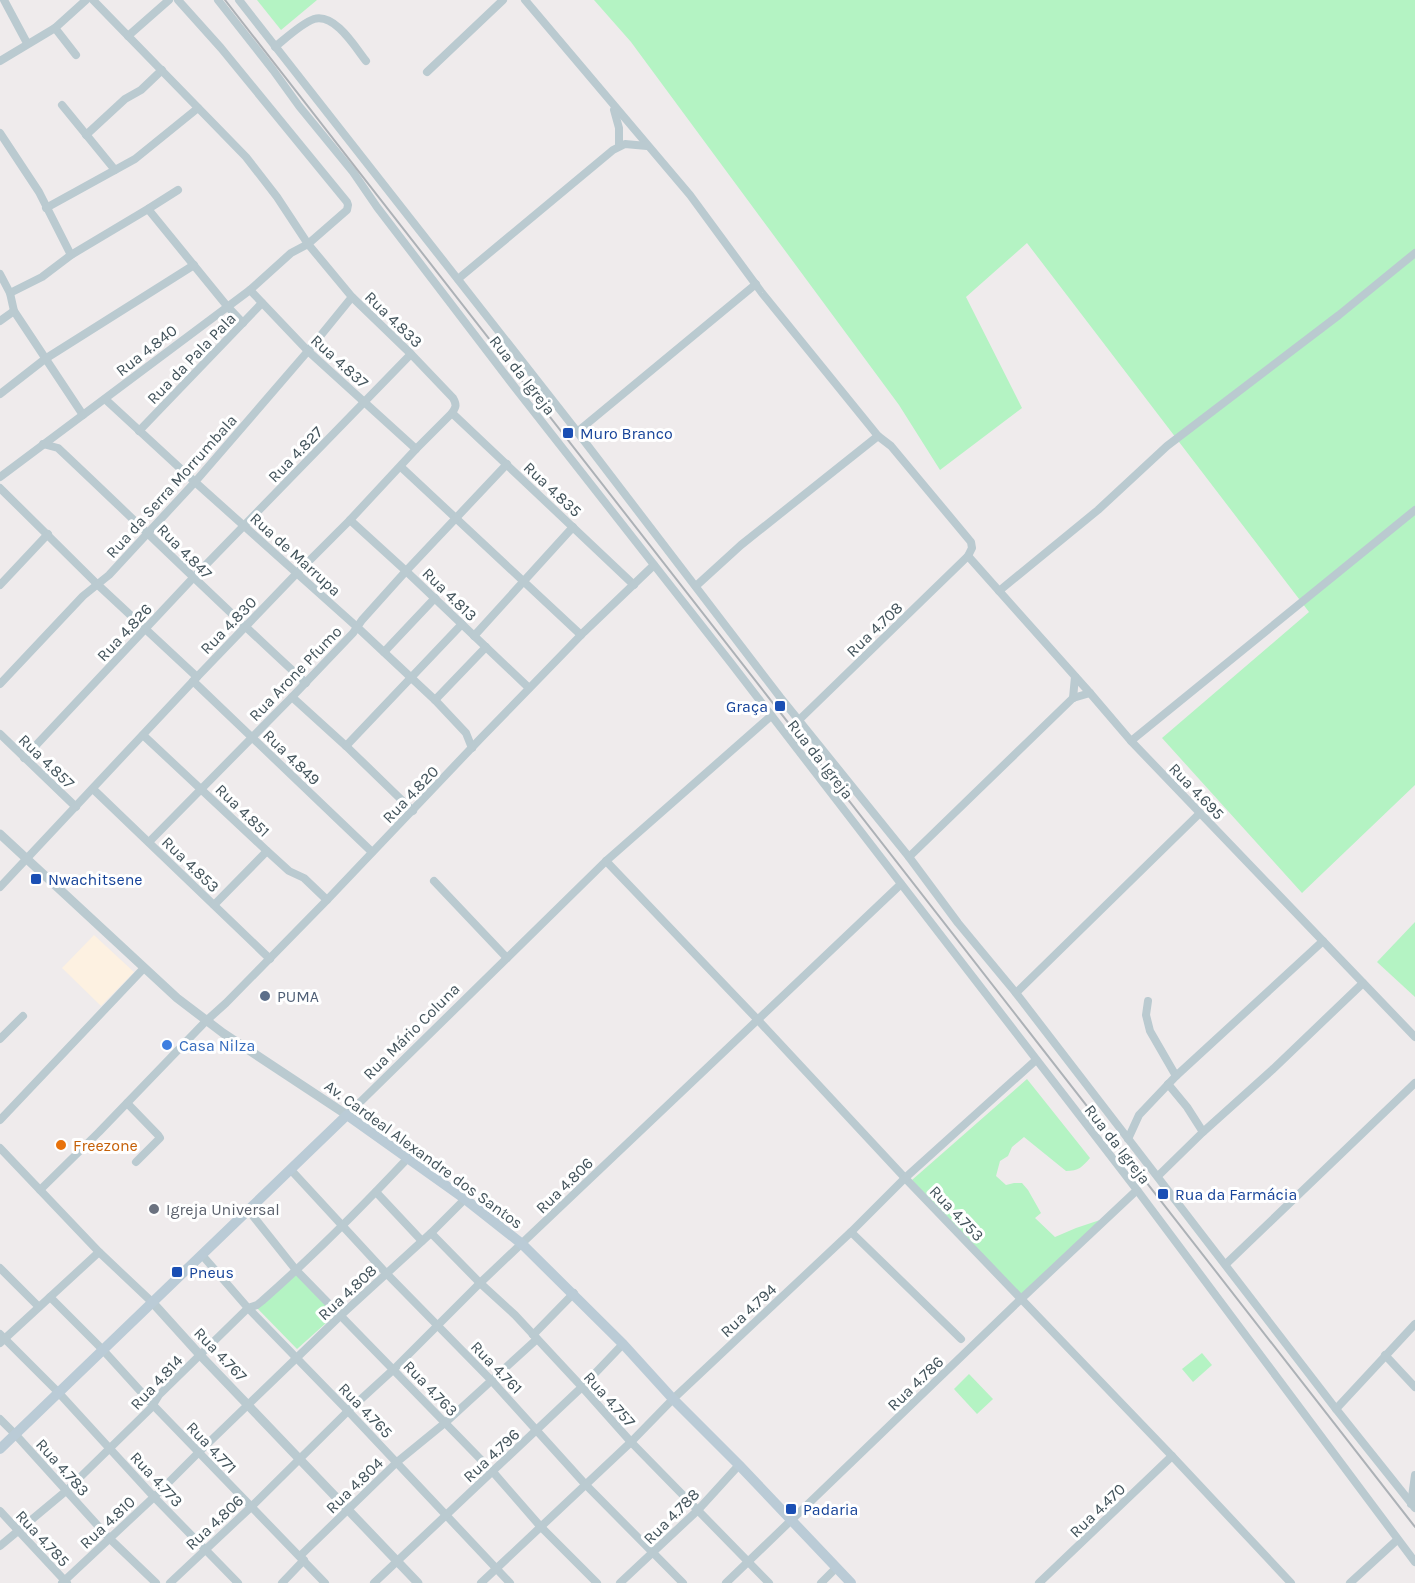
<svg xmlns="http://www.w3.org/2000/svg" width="1415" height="1583" font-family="Karla,sans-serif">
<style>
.commercial{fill:#fdf1e1}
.green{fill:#b4f3c3}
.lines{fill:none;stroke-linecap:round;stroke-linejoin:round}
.minor{stroke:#bacad0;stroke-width:8}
.tertiary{stroke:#bacad0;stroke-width:9}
.secondary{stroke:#bacbd6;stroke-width:10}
.rail{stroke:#adb2b7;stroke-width:2}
.transit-dot{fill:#1a4fb4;stroke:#fff;stroke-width:2}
.service-dot{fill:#5c6f8a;stroke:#fff;stroke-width:2}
.shop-dot{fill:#3f7fe0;stroke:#fff;stroke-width:2}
.food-dot{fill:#e8710a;stroke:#fff;stroke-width:2}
.worship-dot{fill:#6b7280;stroke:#fff;stroke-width:2}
.labels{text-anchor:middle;stroke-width:6;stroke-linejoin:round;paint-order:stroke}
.street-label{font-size:16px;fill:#42535b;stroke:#fff}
.transit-label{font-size:16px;fill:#164399;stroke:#fff;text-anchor:start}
.service-label{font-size:16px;fill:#4e5e75;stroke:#fff;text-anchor:start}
.shop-label{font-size:16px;fill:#366cbe;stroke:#fff;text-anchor:start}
.food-label{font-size:16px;fill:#c56008;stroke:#fff;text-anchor:start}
.worship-label{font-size:16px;fill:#5b616d;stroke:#fff;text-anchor:start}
</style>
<rect width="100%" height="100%" fill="#efebec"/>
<!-- commercial -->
<polygon class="commercial" points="94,935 134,972 101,1006 62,968"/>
<!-- green -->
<g class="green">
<polygon points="257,0 317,0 281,30"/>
<polygon points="594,0 1415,0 1415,785 1302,893 1162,738 1309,612 1027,243 966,297 1022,408 940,470 899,405 631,42"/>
<polygon points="1415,922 1415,997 1377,962"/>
<path d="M1027 1079 1090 1158C1082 1167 1079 1171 1066 1171L1024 1137 1012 1147 1008 1156 1000 1161 996 1176 1006 1185 1014 1183H1022L1028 1190 1041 1213 1035 1218 1055 1237 1076 1228 1100 1220 1021 1299 912 1180Z"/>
<polygon points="295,1272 335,1315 297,1349 257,1308"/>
<polygon points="1202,1353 1212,1365 1193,1382 1182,1369"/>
<polygon points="969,1374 993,1399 977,1414 954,1389"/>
</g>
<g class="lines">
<!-- minor -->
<g class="minor">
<polyline points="4,0 27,43"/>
<polyline points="218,0 273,70 299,106 353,172 377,207 513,385 731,663 1137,1190 1415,1562"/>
<polyline points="239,0 572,425 780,697 909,857 958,923 1016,993 1336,1409 1415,1508"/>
<polyline points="525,0 690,195 762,293 878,436 891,446 971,542 972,548 968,556 799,720"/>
<polyline points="55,28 76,55"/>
<polyline points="128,36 169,0"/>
<path d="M275 47C286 38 302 23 314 19 335 13 355 47 366 61"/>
<polyline points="0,61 55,28 86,0"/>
<polyline points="427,72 503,0"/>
<polyline points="62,105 115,170"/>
<polyline points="614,110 619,128 619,146"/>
<polyline points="0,133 39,192 71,255"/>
<polyline points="86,135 125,99 141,90 162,70"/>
<polyline points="46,208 135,159 198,108"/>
<polyline points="148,209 227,306 243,323"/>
<polyline points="0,274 10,293 14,311 83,415"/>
<polyline points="458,279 613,150 625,144 647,146"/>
<polyline points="250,290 308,351 416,449"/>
<polyline points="10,293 42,277 71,255 148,209 178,190"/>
<polyline points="0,321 14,311"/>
<polyline points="0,394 45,359 194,265"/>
<polyline points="105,399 195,482 357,627 435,700 466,733 472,748"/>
<polyline points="452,413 634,585"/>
<polyline points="139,431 262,303"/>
<polyline points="577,432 756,284"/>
<path d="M43 444 58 448C141 526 222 606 306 683"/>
<polyline points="401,467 581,635"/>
<polyline points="0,477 250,290 291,253 308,244 347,210 348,205 347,202 221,48 178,0"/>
<polyline points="0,488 97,584 197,677"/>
<polyline points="350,520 406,571 529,688"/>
<polyline points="968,556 1090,693 1131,741 1415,1037"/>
<polyline points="0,585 48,534"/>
<polyline points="696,586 741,545 878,436"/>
<polyline points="999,591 1098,510 1167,446 1339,315 1415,253"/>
<polyline points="474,636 573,527"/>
<polyline points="384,652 435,598"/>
<polyline points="193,681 372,852"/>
<polyline points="0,684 83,596 109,575 195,482 308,351 352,297"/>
<polyline points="292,697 346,746 413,811"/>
<polyline points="1073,698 1075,677"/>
<polyline points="435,700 486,647"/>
<polyline points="0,734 76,807"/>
<polyline points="143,735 267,851 289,871 304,878 327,900"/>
<polyline points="1131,741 1415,510"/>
<polyline points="346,746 462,624"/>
<polyline points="24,758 193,578 411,354"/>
<polyline points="93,789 270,959"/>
<polyline points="149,842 292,697 353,633 362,620 406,571 507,464"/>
<polyline points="909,857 1073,698 1090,693"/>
<polyline points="606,861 757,1019 905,1178 1172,1456 1291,1583"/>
<polyline points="434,881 507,958"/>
<path d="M0 887 197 677 297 573 350 520 416 449 452 413C456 407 457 405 453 398L411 354 352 297 308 244 277 197 246 157 93 0"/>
<polyline points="214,905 267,851"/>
<polyline points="1016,993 1200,813"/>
<polyline points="1148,1001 1146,1015 1150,1031 1176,1076"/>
<polyline points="0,1039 23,1016"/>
<polyline points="1168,1084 1187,1107 1203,1132"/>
<polyline points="127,1103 158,1135 160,1138 136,1162"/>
<polyline points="347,1115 606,861 771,716"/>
<polyline points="0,1120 144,968"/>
<polyline points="1128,1139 1139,1115 1176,1076 1323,941"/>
<polyline points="0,1148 99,1252 153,1303"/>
<polyline points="291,1170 386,1273 492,1381 585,1484 683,1583"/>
<polyline points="1158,1176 1203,1132 1272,1070 1363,983"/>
<polyline points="40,1190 99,1132 206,1021 226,1003 327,900 481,738 584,632 654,565"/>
<polyline points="376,1192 422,1241"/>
<polyline points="249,1211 296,1270 493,1472 540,1526 597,1583"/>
<polyline points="851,1232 961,1339"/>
<polyline points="431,1233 480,1283 515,1315 582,1387 631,1442 769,1583"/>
<polyline points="202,1255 248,1308 348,1411 510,1583"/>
<polyline points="1226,1264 1415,1083"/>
<polyline points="0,1268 39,1307"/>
<polyline points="50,1297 103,1350 153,1405 325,1583"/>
<polyline points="0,1334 58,1392 154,1497 238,1583"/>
<polyline points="533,1335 574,1293"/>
<polyline points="0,1343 99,1252"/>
<polyline points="1385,1355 1415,1387"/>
<polyline points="1336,1409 1415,1324"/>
<polyline points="0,1419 15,1434 109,1538 156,1583"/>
<polyline points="1411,1504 1415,1475"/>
<polyline points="0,1511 67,1583"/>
<path d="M0 1546 66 1491 151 1408 159 1395 248 1308 257 1305 262 1301C313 1256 361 1208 407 1159"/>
<polyline points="300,1556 397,1462 446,1422 537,1339"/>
<polyline points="62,1583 154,1497 199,1452 340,1316 431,1233 465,1199"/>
<polyline points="170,1583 251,1507 348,1411 394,1369 480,1283 901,884"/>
<polyline points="282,1583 304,1560"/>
<polyline points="374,1583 582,1387 623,1344"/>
<polyline points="481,1583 631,1442 673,1399 851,1232 905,1178 1036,1060"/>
<polyline points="620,1583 698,1510 739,1465"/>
<polyline points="726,1583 1021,1299 1137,1190"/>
<polyline points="821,1583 836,1568"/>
<polyline points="1039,1583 1172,1456"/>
<polyline points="1350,1583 1397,1540"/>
</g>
<!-- tertiary -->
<g class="tertiary">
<polyline points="0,834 177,998 223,1033 347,1115"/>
<polyline points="153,1303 200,1355 418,1583"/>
</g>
<!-- secondary -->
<polyline class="secondary" points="0,1449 347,1115 465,1199 522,1244 623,1344 673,1399 739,1465 851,1583"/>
<!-- rail -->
<polyline class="rail" points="225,0 1415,1527"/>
</g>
<!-- markers -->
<g class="transit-dot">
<rect x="562" y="427" width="12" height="12" rx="3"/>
<rect x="774" y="700" width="12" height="12" rx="3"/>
<rect x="30" y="873" width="12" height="12" rx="3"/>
<rect x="1157" y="1188" width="12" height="12" rx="3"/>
<rect x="171" y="1266" width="12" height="12" rx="3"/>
<rect x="785" y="1503" width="12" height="12" rx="3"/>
</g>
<circle class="service-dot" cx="265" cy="996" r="6"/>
<circle class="shop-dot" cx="167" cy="1045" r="6"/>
<circle class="food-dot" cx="61" cy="1145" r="6"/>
<circle class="worship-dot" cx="154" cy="1209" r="6"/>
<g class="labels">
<!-- street labels -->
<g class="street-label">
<text transform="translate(394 319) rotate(44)" y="6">Rua 4.833</text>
<text transform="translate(146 350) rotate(-38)" y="6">Rua 4.840</text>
<text transform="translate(191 358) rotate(-46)" y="6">Rua da Pala Pala</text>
<text transform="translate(340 361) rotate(42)" y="6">Rua 4.837</text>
<text transform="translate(523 375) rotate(52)" y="6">Rua da Igreja</text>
<text transform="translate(295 454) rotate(-46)" y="6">Rua 4.827</text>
<text transform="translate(171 486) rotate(-48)" y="6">Rua da Serra Morrumbala</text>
<text transform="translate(553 489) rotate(43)" y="6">Rua 4.835</text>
<text transform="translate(185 551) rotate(45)" y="6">Rua 4.847</text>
<text transform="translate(296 554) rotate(42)" y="6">Rua de Marrupa</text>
<text transform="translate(450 594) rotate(44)" y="6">Rua 4.813</text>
<text transform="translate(228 625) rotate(-46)" y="6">Rua 4.830</text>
<text transform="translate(874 629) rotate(-44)" y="6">Rua 4.708</text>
<text transform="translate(124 632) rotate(-47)" y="6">Rua 4.826</text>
<text transform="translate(295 673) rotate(-46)" y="6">Rua Arone Pfumo</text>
<text transform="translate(292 757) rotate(44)" y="6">Rua 4.849</text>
<text transform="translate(821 759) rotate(52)" y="6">Rua da Igreja</text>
<text transform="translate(47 761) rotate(44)" y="6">Rua 4.857</text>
<text transform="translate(1197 791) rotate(46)" y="6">Rua 4.695</text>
<text transform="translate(410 794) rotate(-46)" y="6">Rua 4.820</text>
<text transform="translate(243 810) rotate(44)" y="6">Rua 4.851</text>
<text transform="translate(191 864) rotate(44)" y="6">Rua 4.853</text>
<text transform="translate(411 1031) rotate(-45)" y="6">Rua Mário Coluna</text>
<text transform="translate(1118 1144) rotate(52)" y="6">Rua da Igreja</text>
<text transform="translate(424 1154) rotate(36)" y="6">Av. Cardeal Alexandre dos Santos</text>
<text transform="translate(564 1185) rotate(-44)" y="6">Rua 4.806</text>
<text transform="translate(957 1213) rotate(46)" y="6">Rua 4.753</text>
<text transform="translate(347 1292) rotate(-43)" y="6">Rua 4.808</text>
<text transform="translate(748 1310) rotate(-43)" y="6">Rua 4.794</text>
<text transform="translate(221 1354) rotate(46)" y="6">Rua 4.767</text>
<text transform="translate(497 1367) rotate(46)" y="6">Rua 4.761</text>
<text transform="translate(156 1382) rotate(-47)" y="6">Rua 4.814</text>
<text transform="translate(915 1383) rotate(-44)" y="6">Rua 4.786</text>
<text transform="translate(431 1388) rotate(46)" y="6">Rua 4.763</text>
<text transform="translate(610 1399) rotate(48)" y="6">Rua 4.757</text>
<text transform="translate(366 1410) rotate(46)" y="6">Rua 4.765</text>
<text transform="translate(212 1447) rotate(46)" y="6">Rua 4.771</text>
<text transform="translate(491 1455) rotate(-43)" y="6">Rua 4.796</text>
<text transform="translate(63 1467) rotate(48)" y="6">Rua 4.783</text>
<text transform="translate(157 1479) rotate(47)" y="6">Rua 4.773</text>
<text transform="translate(354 1485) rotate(-44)" y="6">Rua 4.804</text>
<text transform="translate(1097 1510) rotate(-44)" y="6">Rua 4.470</text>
<text transform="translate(671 1516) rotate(-45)" y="6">Rua 4.788</text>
<text transform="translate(107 1522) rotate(-43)" y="6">Rua 4.810</text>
<text transform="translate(214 1522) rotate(-43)" y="6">Rua 4.806</text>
<text transform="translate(43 1538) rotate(47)" y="6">Rua 4.785</text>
</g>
<!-- transit labels -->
<g class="transit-label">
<text x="580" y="439">Muro Branco</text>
<text x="768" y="712" text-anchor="end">Graça</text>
<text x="48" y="885">Nwachitsene</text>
<text x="1175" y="1200">Rua da Farmácia</text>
<text x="189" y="1278">Pneus</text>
<text x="803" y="1515">Padaria</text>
</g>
<!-- service labels -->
<g class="service-label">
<text x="277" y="1002">PUMA</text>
</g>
<!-- shop labels -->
<g class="shop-label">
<text x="179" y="1051">Casa Nilza</text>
</g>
<!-- food labels -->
<g class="food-label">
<text x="73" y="1151">Freezone</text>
</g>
<!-- worship labels -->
<g class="worship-label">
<text x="166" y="1215">Igreja Universal</text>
</g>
</g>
</svg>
